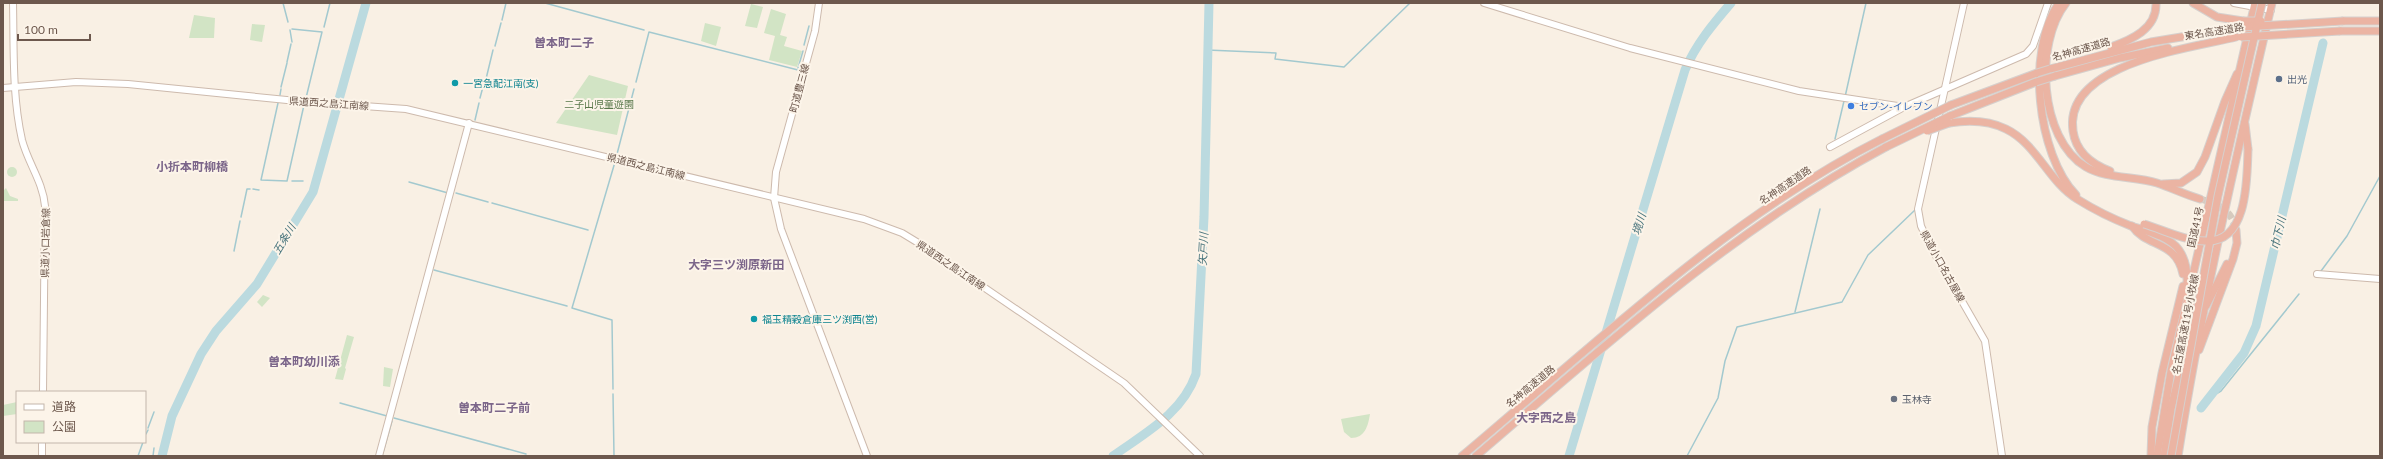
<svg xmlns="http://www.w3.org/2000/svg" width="2383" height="459" font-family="Lato,'Noto Sans JP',sans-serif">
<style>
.green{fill:#d2e4c5}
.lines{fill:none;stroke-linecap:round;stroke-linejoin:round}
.stream{stroke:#a3c9cf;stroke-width:1.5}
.river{stroke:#bbdadf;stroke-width:9}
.highway-tunnel{stroke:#d6cabe;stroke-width:7;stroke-dasharray:7 3.5;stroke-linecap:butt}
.secondary-casing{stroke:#cdbaad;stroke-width:8}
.highway-casing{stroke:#d6d0cd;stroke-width:9}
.secondary{stroke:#fff;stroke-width:6}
.highway{stroke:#ebb4a3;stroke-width:7}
.highway-bridge-casing{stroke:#d6d0cd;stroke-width:9;stroke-linecap:butt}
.highway-bridge{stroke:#ebb4a3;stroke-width:7}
.service-dot{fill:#5c6f8a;stroke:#fcf4e9;stroke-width:1.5}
.culture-dot{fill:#0f9aa8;stroke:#fcf4e9;stroke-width:1.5}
.shop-dot{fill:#3f7fe0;stroke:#fcf4e9;stroke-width:1.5}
.worship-dot{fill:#6b7280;stroke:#fcf4e9;stroke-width:1.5}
.labels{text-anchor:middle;stroke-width:4;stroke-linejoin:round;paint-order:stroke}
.street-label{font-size:10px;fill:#6d584d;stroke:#fcf4e9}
.service-label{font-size:10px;fill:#4e5e75;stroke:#fcf4e9;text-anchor:start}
.culture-label{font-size:10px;fill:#0d838f;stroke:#fcf4e9;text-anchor:start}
.park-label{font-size:10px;fill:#58774a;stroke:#fcf4e9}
.shop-label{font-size:10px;fill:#366cbe;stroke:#fcf4e9;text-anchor:start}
.worship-label{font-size:10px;fill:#5b616d;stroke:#fcf4e9;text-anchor:start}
.water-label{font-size:11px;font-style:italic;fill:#4b767e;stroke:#fcf4e9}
.quarter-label{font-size:12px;font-weight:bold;fill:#7c668a;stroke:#fcf4e9}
</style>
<rect width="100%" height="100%" fill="#f9f0e4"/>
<!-- green -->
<g class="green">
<polygon points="751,4 763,7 757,28 745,26"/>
<polygon points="771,9 786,14 780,35 787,37 784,46 802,51 797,67 769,60 775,36 764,33"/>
<polygon points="194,15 215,18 214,38 189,38"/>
<polygon points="705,23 721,27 716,46 701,41"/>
<polygon points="252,24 265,25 262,42 250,40"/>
<polygon points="589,75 628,86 617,135 556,123"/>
<circle cx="12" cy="172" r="5"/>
<polygon points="6,188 10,196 18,199 18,201 3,201 3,191"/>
<polygon points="263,295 270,298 262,307 257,302"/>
<polygon points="347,335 354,337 345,368 346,369 343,380 335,379"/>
<polygon points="384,367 393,369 390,387 383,386"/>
<polygon points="17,402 17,414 3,416 3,405"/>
<path d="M1370 414C1368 426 1365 438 1351 438L1344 432 1341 419Z"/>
</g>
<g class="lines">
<!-- stream -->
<g class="stream">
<polyline points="283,3 288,22"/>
<polyline points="545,3 644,30"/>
<polyline points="502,20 506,3"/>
<polyline points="324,27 330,3"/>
<polyline points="292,29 322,32 306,98"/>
<polyline points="290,30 292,42"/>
<polyline points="804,45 809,26"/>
<polyline points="495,46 501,23"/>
<polyline points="1207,50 1276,53 1275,59 1344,67 1410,3"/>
<polyline points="287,62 291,44"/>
<polyline points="798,68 803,51"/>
<polyline points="486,79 493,50"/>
<polyline points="636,82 649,32 798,70"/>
<polyline points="281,87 287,63"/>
<polyline points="280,95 281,89"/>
<polyline points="1845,97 1866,3"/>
<polyline points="480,98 484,83"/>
<polyline points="278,103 261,180 287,181 304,105"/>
<polyline points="475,120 479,103"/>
<polyline points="1835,139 1844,101"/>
<polyline points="617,154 634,89"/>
<polyline points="292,181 303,181"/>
<polyline points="409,182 448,193"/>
<polyline points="253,189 259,190"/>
<polyline points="456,193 488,202"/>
<polyline points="492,203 588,230"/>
<polyline points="241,217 247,189 250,189"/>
<polyline points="234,251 240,221"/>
<polyline points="434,270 567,306"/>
<polyline points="2321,271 2347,236 2380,176"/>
<polyline points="1795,312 1820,209"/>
<polyline points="613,389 612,320 572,308 615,162"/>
<polyline points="613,394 614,456"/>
<polyline points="2209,398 2221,391 2299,294"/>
<polyline points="340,403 387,416"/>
<polyline points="394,418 526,454"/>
<polyline points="148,428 154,412"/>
<polyline points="146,434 148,430"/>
<polyline points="138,456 143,442"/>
<polyline points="153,456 154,448"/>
<polyline points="382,456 392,421"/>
<polyline points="531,456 532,456"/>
<polyline points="1687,456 1718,398 1725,361 1737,327 1842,302 1868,255 1915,210"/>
</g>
<!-- river -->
<g class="river">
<polyline points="2201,408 2244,353 2256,326 2323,43"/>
<polyline points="162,456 172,416 201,354 216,331 257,284 313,192 366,3"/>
<path d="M1113 456C1145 433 1182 414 1196 374L1204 217 1209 3"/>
<path d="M1569 456 1685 70C1696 44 1713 24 1731 3"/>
</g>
<!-- highway-tunnel -->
<path class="highway-tunnel" d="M2200 199C2218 204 2231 209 2236 229"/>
<defs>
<g id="secondary">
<path d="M13 3C14 48 12 96 22 140 28 163 43 182 45 206L43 392"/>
<polyline points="819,3 815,31 776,172 774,198 781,229 867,456"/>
<polyline points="1484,3 1630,48 1799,91 1904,107"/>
<polyline points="1964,3 1918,209 1921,226 1932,249 1985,341 2002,456"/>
<polyline points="2234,3 2271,10"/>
<polyline points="3,88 76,82 128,84 307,102 406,109 864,219 902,233 925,247 1124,383 1200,456"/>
<polyline points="1830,147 1904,107 2026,54 2033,46 2048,3"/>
<polyline points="2317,274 2380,279"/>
<polyline points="42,456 42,442"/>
<polyline points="379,456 469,123"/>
</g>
<g id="highway">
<path d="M2059 3C2026 49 2037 155 2076 195"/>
<path d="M2066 3C2034 43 2039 139 2086 167 2106 179 2135 176 2157 183 2172 188 2186 195 2200 199"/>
<polyline points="2193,3 2217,17 2243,21"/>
<polyline points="2343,21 2380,21"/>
<polyline points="2340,31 2380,31"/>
<path d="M2111 47C2131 40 2157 29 2156 3"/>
<polyline points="2050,69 2151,42 2242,27"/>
<polyline points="2055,76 2120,58 2168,48"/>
<polyline points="1951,105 2037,73"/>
<polyline points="1950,116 2036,82"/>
<path d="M1949 123C1968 120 1988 120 2006 129 2037 144 2048 181 2077 199 2093 209 2113 219 2131 226 2146 231 2169 236 2179 250 2188 263 2188 280 2186 294"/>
<polyline points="2245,124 2248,149"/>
<path d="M2110 171C2091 164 2076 152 2073 131 2063 63 2192 48 2236 37"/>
<polyline points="2163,184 2181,183 2197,172 2205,157 2225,101 2237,74"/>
<path d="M2132 226C2147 248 2176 240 2183 274"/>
<polyline points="2206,306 2227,264"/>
<polyline points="2199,350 2233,259 2237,243 2236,230"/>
<path d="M1462 456C1593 346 1729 216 1882 139"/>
<path d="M1476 456C1606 345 1734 228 1886 147"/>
<polyline points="2151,456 2152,427 2162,373 2183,286"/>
<polyline points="2157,456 2171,371 2255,3"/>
<polyline points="2164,456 2171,409 2196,302"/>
<path d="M2178 456C2202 303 2237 153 2272 3"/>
</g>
</defs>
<!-- secondary casing -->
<use href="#secondary" class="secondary-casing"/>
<!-- highway casing -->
<use href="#highway" class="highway-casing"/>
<!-- secondary -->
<use href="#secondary" class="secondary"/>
<!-- highway -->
<use href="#highway" class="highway"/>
<defs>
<g id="highway-bridge">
<polyline points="2243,21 2261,21"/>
<polyline points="2242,27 2343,21"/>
<polyline points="2241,37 2340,31"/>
<polyline points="2037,73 2050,69"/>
<polyline points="2036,82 2055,76"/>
<polyline points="1927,131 1949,123"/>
<polyline points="1882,139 1951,105"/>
<polyline points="1886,147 1950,116"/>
<path d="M2144 224C2164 230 2185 241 2206 241 2248 243 2247 179 2248 149"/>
<polyline points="2171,456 2218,196 2262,3"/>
</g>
</defs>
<!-- highway-bridge casing -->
<use href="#highway-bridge" class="highway-bridge-casing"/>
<!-- highway-bridge -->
<use href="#highway-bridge" class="highway-bridge"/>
</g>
<!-- markers -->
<circle class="service-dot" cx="2279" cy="79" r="4"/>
<g class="culture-dot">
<circle cx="455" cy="83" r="4"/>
<circle cx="754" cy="319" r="4"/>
</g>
<circle class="shop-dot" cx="1851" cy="106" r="4"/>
<circle class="worship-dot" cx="1894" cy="399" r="4"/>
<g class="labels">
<!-- street labels -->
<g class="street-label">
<text transform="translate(2214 31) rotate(-9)" y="4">東名高速道路</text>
<text transform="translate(2081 49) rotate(-16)" y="4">名神高速道路</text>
<text transform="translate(799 88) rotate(-75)" y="4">町道豊三線</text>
<text transform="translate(329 103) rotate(4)" y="4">県道西之島江南線</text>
<text transform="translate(646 166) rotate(14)" y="4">県道西之島江南線</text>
<text transform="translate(1785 185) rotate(-34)" y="4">名神高速道路</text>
<text transform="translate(2195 227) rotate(-77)" y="4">国道41号</text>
<text transform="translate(45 243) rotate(-89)" y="4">県道小口岩倉線</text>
<text transform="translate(951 265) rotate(34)" y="4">県道西之島江南線</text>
<text transform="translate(1943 266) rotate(61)" y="4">県道小口名古屋線</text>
<text transform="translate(2185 324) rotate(-79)" y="4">名古屋高速11号小牧線</text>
<text transform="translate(1530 386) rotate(-40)" y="4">名神高速道路</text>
</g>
<!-- service labels -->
<g class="service-label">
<text x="2287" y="83">出光</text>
</g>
<!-- culture labels -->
<g class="culture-label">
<text x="463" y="87">一宮急配江南(支)</text>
<text x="762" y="323">福玉精穀倉庫三ツ渕西(営)</text>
</g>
<!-- park labels -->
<g class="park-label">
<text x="599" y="108">二子山児童遊園</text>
</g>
<!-- shop labels -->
<g class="shop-label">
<text x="1859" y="110">セブン-イレブン</text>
</g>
<!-- worship labels -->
<g class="worship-label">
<text x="1902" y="403">玉林寺</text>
</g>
<!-- water labels -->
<g class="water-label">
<text transform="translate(1639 224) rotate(-73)" y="4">境川</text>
<text transform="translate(2278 233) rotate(-77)" y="4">巾下川</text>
<text transform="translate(284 239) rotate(-59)" y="4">五条川</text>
<text transform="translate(1203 249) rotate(-87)" y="4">矢戸川</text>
</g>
<!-- quarter labels -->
<g class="quarter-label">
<text x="564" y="47">曽本町二子</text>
<text x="192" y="171">小折本町柳橋</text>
<text x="736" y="269">大字三ツ渕原新田</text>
<text x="304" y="366">曽本町幼川添</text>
<text x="494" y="412">曽本町二子前</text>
<text x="1546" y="422">大字西之島</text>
</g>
</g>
<!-- border -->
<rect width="2383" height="459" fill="none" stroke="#6d584d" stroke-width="8"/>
<!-- legend -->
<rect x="16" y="391" width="130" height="52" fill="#fcf4e9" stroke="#c3b6ab"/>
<rect x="24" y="404" width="20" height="6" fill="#ffffff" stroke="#c3b6ab"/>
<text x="52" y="411" font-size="12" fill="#6d584d">道路</text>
<rect x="24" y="421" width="20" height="12" fill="#d2e4c5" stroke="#c3b6ab"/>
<text x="52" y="431" font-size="12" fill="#6d584d">公園</text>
<!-- scale -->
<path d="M18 34v6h72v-6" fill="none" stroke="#6d584d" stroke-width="2"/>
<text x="24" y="34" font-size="12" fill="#6d584d" stroke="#fcf4e9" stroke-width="3" paint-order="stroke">100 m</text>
</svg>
